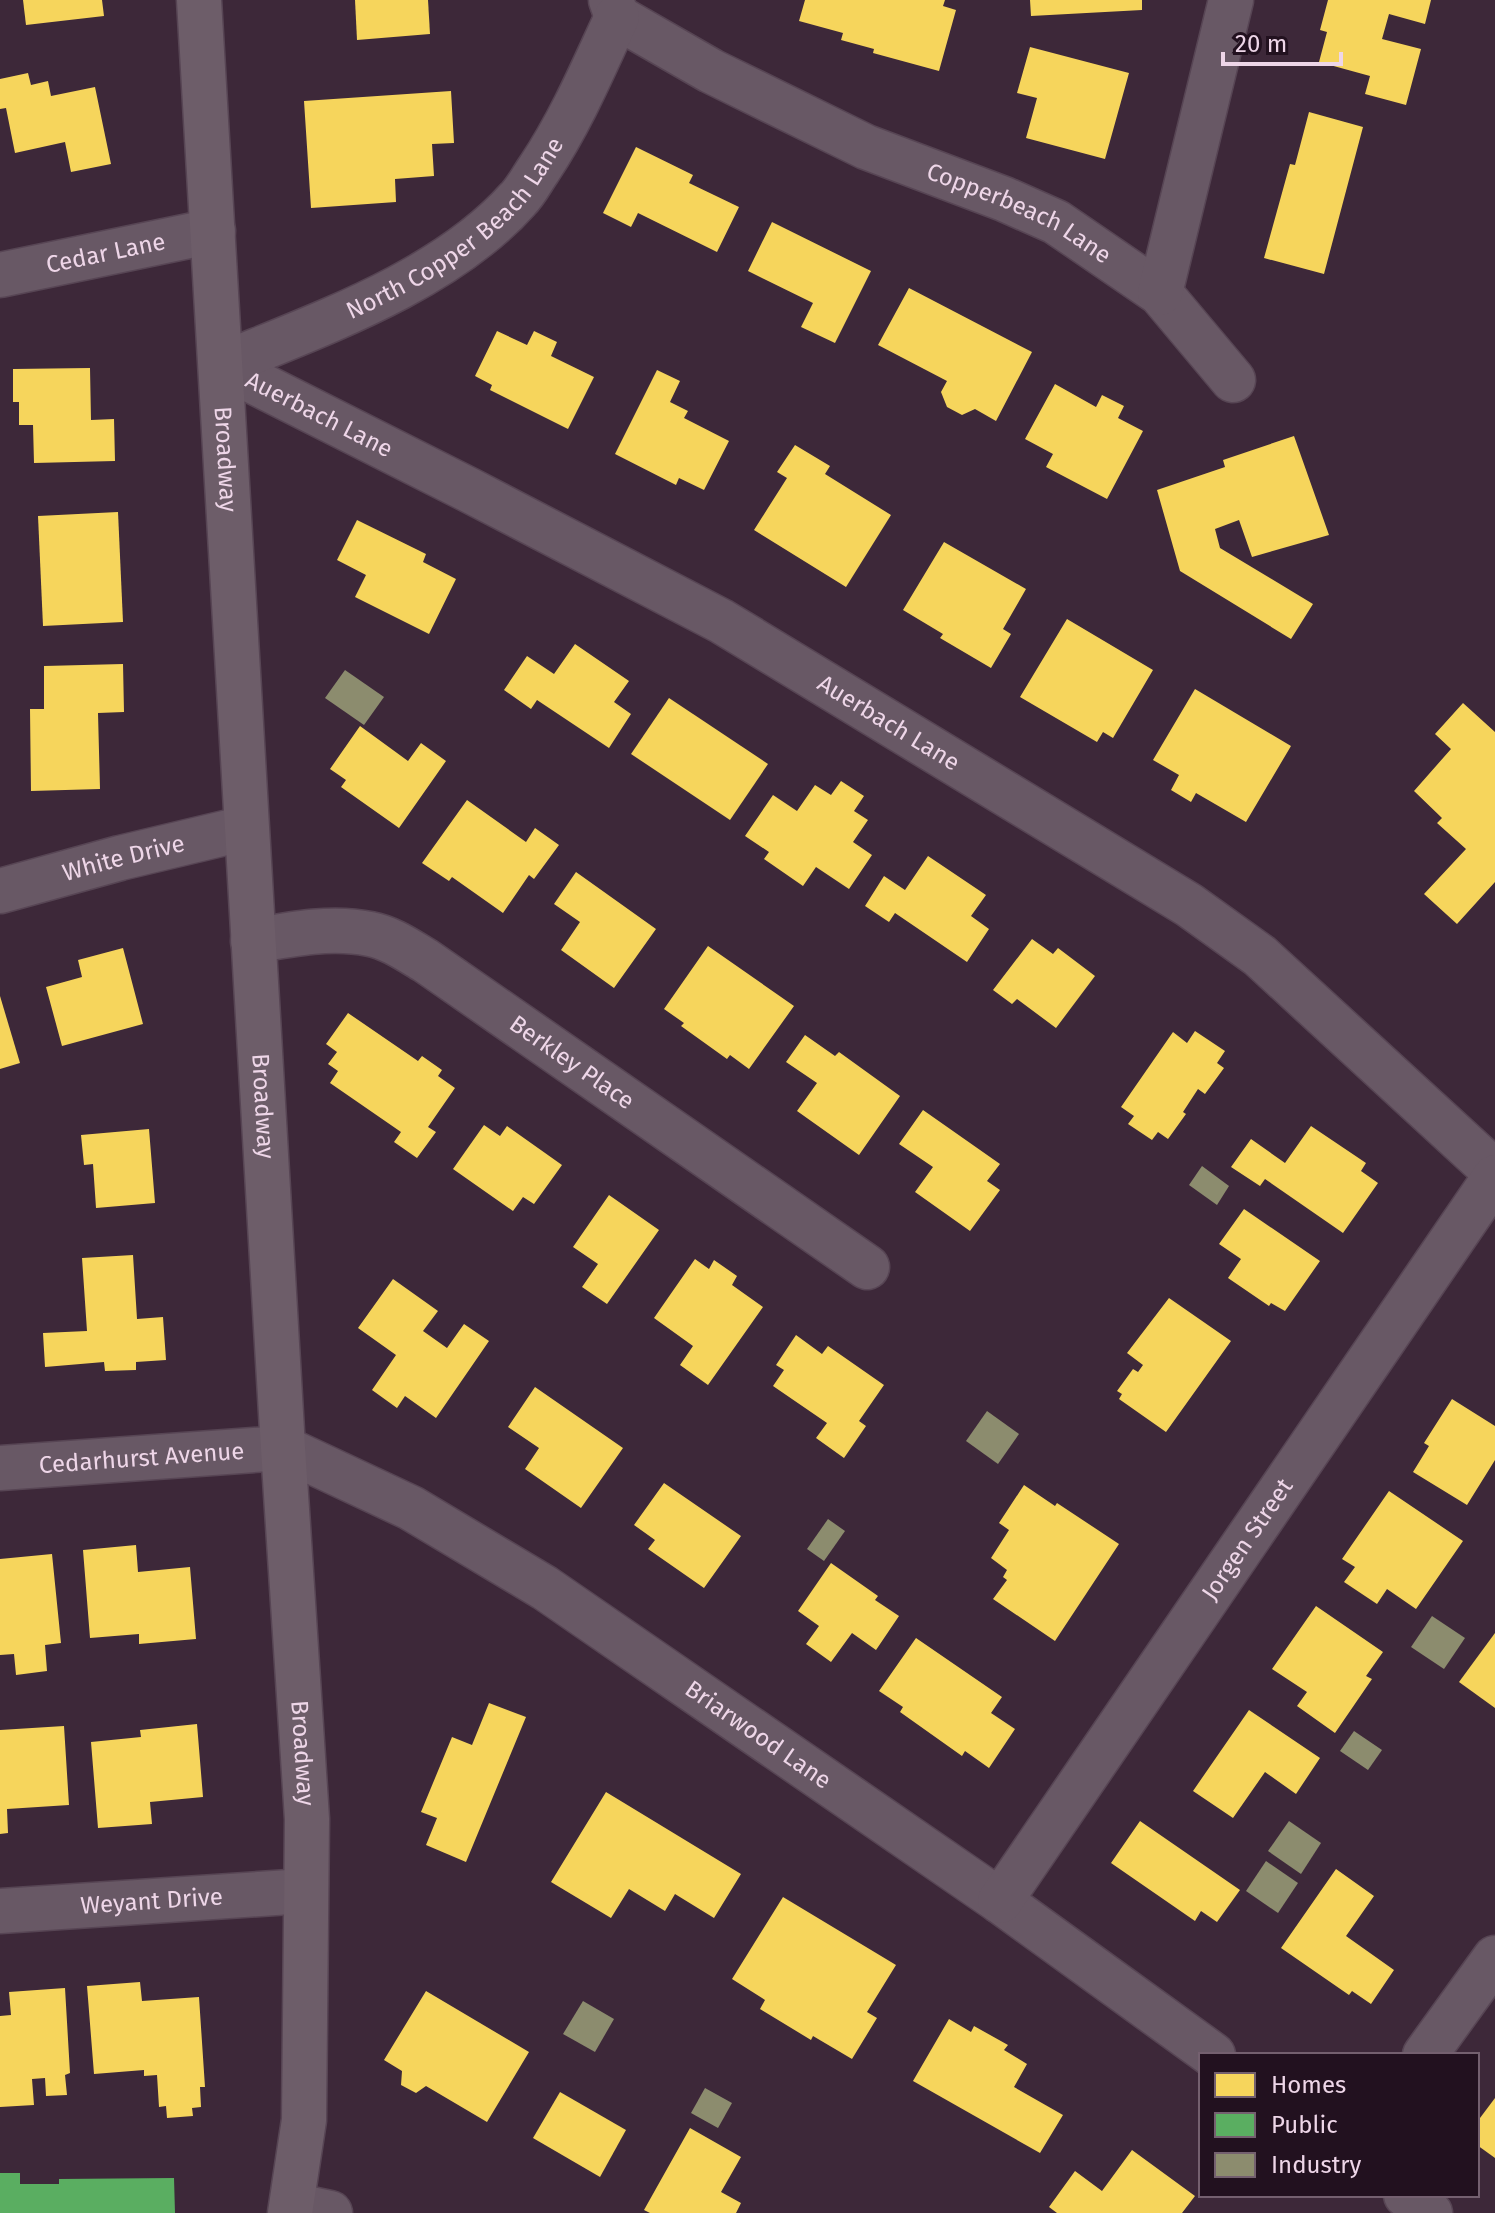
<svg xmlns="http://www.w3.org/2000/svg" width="1495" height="2213" font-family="'Fira Sans',sans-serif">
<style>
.homes{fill:#f6d55c}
.public{fill:#5aae61}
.industry{fill:#8c8c6e}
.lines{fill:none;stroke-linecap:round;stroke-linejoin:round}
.street-casing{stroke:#574554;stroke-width:47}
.secondary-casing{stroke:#574554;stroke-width:47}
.street{stroke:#685865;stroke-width:44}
.secondary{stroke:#6d5d69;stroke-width:44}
.labels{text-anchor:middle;stroke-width:8;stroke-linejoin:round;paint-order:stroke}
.street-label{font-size:24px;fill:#eed6e8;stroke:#22111f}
</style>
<rect width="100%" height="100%" fill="#3d2839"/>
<!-- homes -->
<g class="homes">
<polygon points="23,0 102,0 104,16 26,25"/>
<polygon points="355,0 428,0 430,34 357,40"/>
<polygon points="805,0 945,0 943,6 956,10 939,71 873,53 874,49 841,40 843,33 799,21"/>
<polygon points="1030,0 1142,0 1142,10 1031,16"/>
<polygon points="1328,0 1431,0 1425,24 1389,14 1382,39 1421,49 1406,105 1365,94 1370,76 1319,62 1327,32 1320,30"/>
<polygon points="1030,47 1129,73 1105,159 1026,138 1037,98 1017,93"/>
<polygon points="28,73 31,85 48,81 51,96 95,87 111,164 71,172 65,142 15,153 6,108 0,109 0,79"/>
<polygon points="451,91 454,143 432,144 434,176 395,179 396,202 311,208 304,101"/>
<polygon points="1309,112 1363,127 1324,274 1264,258 1290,164 1295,165"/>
<polygon points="636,147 693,175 689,183 739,207 717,252 638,213 631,227 603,213"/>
<polygon points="772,222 871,271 835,343 801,327 813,303 748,271"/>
<polygon points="909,288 1032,352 996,421 975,409 962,415 947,407 941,392 947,381 878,345"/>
<polygon points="497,331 527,345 534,331 557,342 551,356 594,377 568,429 490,390 492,385 475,376"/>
<polygon points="90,368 91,420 114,419 115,461 34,463 33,425 19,425 19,402 13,402 13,369"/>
<polygon points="657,370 680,381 670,402 688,411 684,418 729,441 704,490 679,478 676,485 615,454"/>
<polygon points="1055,384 1096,407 1102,395 1124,406 1118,418 1143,431 1107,499 1046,467 1053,454 1025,439"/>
<polygon points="1294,436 1329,535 1252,557 1239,520 1215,529 1220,548 1313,604 1291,639 1180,571 1157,490 1225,467 1223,460"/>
<polygon points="795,445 830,466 825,474 891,515 846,587 754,530 787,478 777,472"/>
<polygon points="118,512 123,622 43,626 38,516"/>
<polygon points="357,520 426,554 423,562 456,579 429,634 355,597 366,575 337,560"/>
<polygon points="944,542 1026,589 1003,629 1011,634 991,668 940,638 943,634 903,610"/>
<polygon points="1067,619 1153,670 1113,738 1103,732 1097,742 1020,697"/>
<polygon points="575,644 629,681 614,702 631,714 609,748 537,700 531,709 504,690 527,656 554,674"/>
<polygon points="123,664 124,712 98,713 100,789 31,791 30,709 44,709 44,666"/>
<polygon points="1195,689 1291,746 1246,822 1196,793 1191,802 1171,790 1179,775 1153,760"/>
<polygon points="669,698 768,764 730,820 631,754"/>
<polygon points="1463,703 1495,732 1495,882 1457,924 1424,894 1466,849 1437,823 1442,818 1414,791 1451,749 1435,734"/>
<polygon points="360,726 408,761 421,743 446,761 399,828 341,787 346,780 330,769"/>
<polygon points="841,781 864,796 854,811 868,820 853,842 872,855 849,889 816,867 803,886 764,859 769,852 745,836 773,795 797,811 815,785 831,795"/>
<polygon points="467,800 526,842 535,828 559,845 534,879 529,875 503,913 452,877 449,881 422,863"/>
<polygon points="928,856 986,895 971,916 989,929 967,962 895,913 889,922 865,906 884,876 905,890"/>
<polygon points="576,872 656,929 614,988 561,950 580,922 554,904"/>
<polygon points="1032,939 1053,954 1058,948 1095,976 1056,1028 1017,999 1012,1004 993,990"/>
<polygon points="708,946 794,1006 749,1069 730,1055 727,1059 681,1026 684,1023 664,1009"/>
<polygon points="123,948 143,1024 62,1046 46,987 82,977 78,960"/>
<polygon points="0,996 20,1063 0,1069"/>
<polygon points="348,1013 418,1061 422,1056 442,1070 438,1076 455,1088 428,1127 436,1132 417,1158 394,1142 401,1132 330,1083 338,1071 328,1064 337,1052 326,1044"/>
<polygon points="1195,1031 1225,1051 1217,1063 1224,1068 1205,1094 1198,1089 1183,1112 1186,1114 1168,1139 1158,1132 1152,1140 1128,1124 1134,1116 1121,1107 1173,1032 1187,1043"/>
<polygon points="805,1035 835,1056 839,1052 900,1096 859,1155 797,1111 817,1083 786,1062"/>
<polygon points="923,1110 1000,1164 987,1181 1000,1190 970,1231 915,1192 933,1167 899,1144"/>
<polygon points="484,1125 500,1136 507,1126 562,1165 534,1204 523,1197 513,1211 453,1169"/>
<polygon points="1311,1126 1366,1163 1361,1171 1378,1183 1343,1233 1265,1179 1260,1186 1231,1167 1251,1139 1285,1163"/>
<polygon points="149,1129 155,1203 96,1208 93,1164 84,1165 81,1135"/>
<polygon points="609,1195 659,1230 607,1304 582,1287 598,1264 573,1247"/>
<polygon points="1244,1209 1320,1261 1285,1311 1271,1303 1269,1306 1228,1278 1241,1259 1219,1244"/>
<polygon points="133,1255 137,1319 163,1317 166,1360 136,1362 136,1370 105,1371 104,1362 45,1367 43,1333 87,1331 82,1258"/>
<polygon points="695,1259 709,1269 714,1260 737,1276 732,1285 763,1307 708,1385 680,1365 693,1346 654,1318"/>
<polygon points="393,1279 438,1311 423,1331 447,1348 464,1324 489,1341 436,1418 405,1396 397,1408 372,1390 396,1355 358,1328"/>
<polygon points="1169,1298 1231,1341 1166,1432 1119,1399 1122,1394 1117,1391 1133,1369 1138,1372 1143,1365 1127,1353"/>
<polygon points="796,1335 822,1354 828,1346 884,1385 859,1421 866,1426 844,1458 816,1438 827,1423 773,1386 784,1370 776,1365"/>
<polygon points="535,1387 623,1448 581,1508 525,1469 539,1448 508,1427"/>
<polygon points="1452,1399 1495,1426 1495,1460 1467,1505 1413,1472 1429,1446 1424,1443"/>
<polygon points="664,1483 741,1536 704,1588 648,1549 655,1540 634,1525"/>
<polygon points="1024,1485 1055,1506 1057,1503 1119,1544 1055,1641 993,1599 1007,1580 1003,1577 1007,1570 991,1558 1009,1530 999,1523"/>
<polygon points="1389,1491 1463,1541 1416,1609 1387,1589 1377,1604 1344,1582 1355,1567 1342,1559"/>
<polygon points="136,1545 138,1572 190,1567 196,1639 139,1644 139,1634 90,1638 83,1550"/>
<polygon points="52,1554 61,1643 45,1645 47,1671 16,1675 14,1654 0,1655 0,1559"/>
<polygon points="831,1563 878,1596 875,1600 899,1616 876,1650 852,1633 831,1662 806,1644 819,1626 798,1611"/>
<polygon points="1316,1606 1383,1652 1366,1676 1372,1679 1335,1733 1297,1706 1307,1692 1272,1669"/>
<polygon points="1495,1633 1495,1708 1459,1682"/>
<polygon points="916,1638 1002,1697 991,1713 1015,1729 989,1768 965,1751 962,1756 900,1712 903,1707 879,1691"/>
<polygon points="489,1703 526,1717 466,1862 426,1845 437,1818 421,1812 452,1737 472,1745"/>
<polygon points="1249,1710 1320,1758 1296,1794 1265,1772 1233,1818 1193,1791"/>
<polygon points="197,1724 203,1797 150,1802 152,1824 98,1828 91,1742 141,1737 140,1730"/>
<polygon points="64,1726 69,1805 7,1809 8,1833 0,1834 0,1730"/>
<polygon points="606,1792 741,1874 714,1918 675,1894 665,1911 629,1889 611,1918 551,1882"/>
<polygon points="1140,1821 1240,1890 1217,1922 1201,1911 1195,1921 1111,1863"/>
<polygon points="1336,1869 1374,1896 1346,1936 1394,1970 1371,2004 1352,1991 1349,1995 1281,1948"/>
<polygon points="783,1897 896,1965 867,2012 877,2018 852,2059 813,2036 811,2040 760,2009 765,2000 732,1979"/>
<polygon points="140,1982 142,2001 199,1997 205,2087 200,2087 201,2107 192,2108 193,2116 167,2118 166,2106 159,2107 157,2075 144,2076 144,2070 94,2074 87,1986"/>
<polygon points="65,1988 70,2073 65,2075 67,2095 46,2096 45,2078 32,2079 34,2105 0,2107 0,2016 11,2015 9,1992"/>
<polygon points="426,1991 529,2052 487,2122 426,2086 416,2093 401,2085 402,2071 384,2060"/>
<polygon points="949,2019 971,2032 974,2026 1008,2045 1004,2050 1027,2064 1014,2087 1063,2115 1040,2153 913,2081"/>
<polygon points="560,2092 626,2130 600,2177 533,2138"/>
<polygon points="1495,2098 1495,2158 1477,2145 1477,2122"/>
<polygon points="690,2128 741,2157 721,2192 741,2203 736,2213 650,2213 644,2210"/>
<polygon points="1132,2150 1195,2196 1182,2213 1057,2213 1049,2207 1075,2171 1102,2191"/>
</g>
<!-- public -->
<polygon class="public" points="0,2173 20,2173 20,2184 59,2184 59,2179 174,2178 175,2213 0,2213"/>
<!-- industry -->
<g class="industry">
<polygon points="345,670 384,697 364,725 325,698"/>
<polygon points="1202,1166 1229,1186 1217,1205 1189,1185"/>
<polygon points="987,1411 1019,1434 998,1464 966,1441"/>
<polygon points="828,1519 845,1531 824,1561 807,1549"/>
<polygon points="1432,1616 1465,1638 1444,1669 1411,1647"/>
<polygon points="1354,1731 1382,1750 1368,1770 1340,1751"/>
<polygon points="1289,1821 1321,1843 1301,1874 1268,1851"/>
<polygon points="1266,1861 1298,1883 1278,1913 1246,1891"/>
<polygon points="583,2001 614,2019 595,2052 563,2034"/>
<polygon points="705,2088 732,2103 718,2128 691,2113"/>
</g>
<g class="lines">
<defs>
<g id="street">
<path id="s1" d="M611 0 617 17 711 71 866 147 1004 199 1056 222 1160 293 1233 380"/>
<path id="s2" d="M0 275 213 231"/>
<polyline points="1160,293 1231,0"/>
<path id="s3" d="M221 365 469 490 721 621 1189 905 1260 956 1495 1172"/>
<path id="s4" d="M221 365C320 324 445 281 518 199 526 191 532 179 539 169 571 121 593 69 617 17"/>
<path id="s5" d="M0 891 120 858 246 828"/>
<path id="s6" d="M253 941C291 934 332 926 370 934 391 938 409 951 426 961L867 1267"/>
<path id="s7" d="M0 1468 283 1448 411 1508 545 1588 1000 1901 1213 2055"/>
<path id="s8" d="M1000 1901 1495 1177"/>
<path id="s9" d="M0 1911 305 1891"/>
<polyline points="1425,2055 1495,1958"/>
<polyline points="1406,2195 1430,2213"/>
<polyline points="292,2205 330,2213"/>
</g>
<g id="secondary">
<path id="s10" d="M199 0 283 1448 307 1819 304 2120 290 2213"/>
</g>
</defs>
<!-- street casing -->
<use href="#street" class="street-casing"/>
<!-- secondary casing -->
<use href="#secondary" class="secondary-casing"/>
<!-- street -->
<use href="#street" class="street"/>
<!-- secondary -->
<use href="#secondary" class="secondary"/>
</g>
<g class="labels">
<!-- street labels -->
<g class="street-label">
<text dy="8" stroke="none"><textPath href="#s1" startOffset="466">Copperbeach Lane</textPath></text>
<text dy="8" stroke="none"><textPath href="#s4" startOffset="276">North Copper Beach Lane</textPath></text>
<text dy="8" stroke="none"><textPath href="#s2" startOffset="108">Cedar Lane</textPath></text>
<text dy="8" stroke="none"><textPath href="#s3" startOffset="110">Auerbach Lane</textPath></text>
<text dy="8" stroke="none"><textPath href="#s10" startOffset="460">Broadway</textPath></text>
<text dy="8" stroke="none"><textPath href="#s3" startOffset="758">Auerbach Lane</textPath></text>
<text dy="8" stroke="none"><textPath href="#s5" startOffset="128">White Drive</textPath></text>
<text dy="8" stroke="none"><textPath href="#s6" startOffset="358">Berkley Place</textPath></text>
<text dy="8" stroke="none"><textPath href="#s10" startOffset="1108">Broadway</textPath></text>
<text dy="8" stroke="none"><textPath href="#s7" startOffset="142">Cedarhurst Avenue</textPath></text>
<text dy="8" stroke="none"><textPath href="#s8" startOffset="438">Jorgen Street</textPath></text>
<text dy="8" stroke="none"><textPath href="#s7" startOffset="840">Briarwood Lane</textPath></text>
<text dy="8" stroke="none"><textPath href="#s10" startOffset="1756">Broadway</textPath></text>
<text dy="8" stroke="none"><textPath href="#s9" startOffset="152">Weyant Drive</textPath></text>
</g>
</g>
<!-- legend -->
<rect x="1199" y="2053" width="280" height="144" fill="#22111f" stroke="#74606f" stroke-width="2"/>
<rect x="1215" y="2073" width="40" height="24" fill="#f6d55c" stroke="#74606f" stroke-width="2"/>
<text x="1271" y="2093" font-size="24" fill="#eed6e8">Homes</text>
<rect x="1215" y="2113" width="40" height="24" fill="#5aae61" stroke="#74606f" stroke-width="2"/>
<text x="1271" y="2133" font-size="24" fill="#eed6e8">Public</text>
<rect x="1215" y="2153" width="40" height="24" fill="#8c8c6e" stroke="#74606f" stroke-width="2"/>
<text x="1271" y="2173" font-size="24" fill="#eed6e8">Industry</text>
<!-- scale -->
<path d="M1223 52v12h118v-12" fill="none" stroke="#eed6e8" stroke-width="4"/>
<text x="1235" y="52" font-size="24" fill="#eed6e8" stroke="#22111f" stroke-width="6" paint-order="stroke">20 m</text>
</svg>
